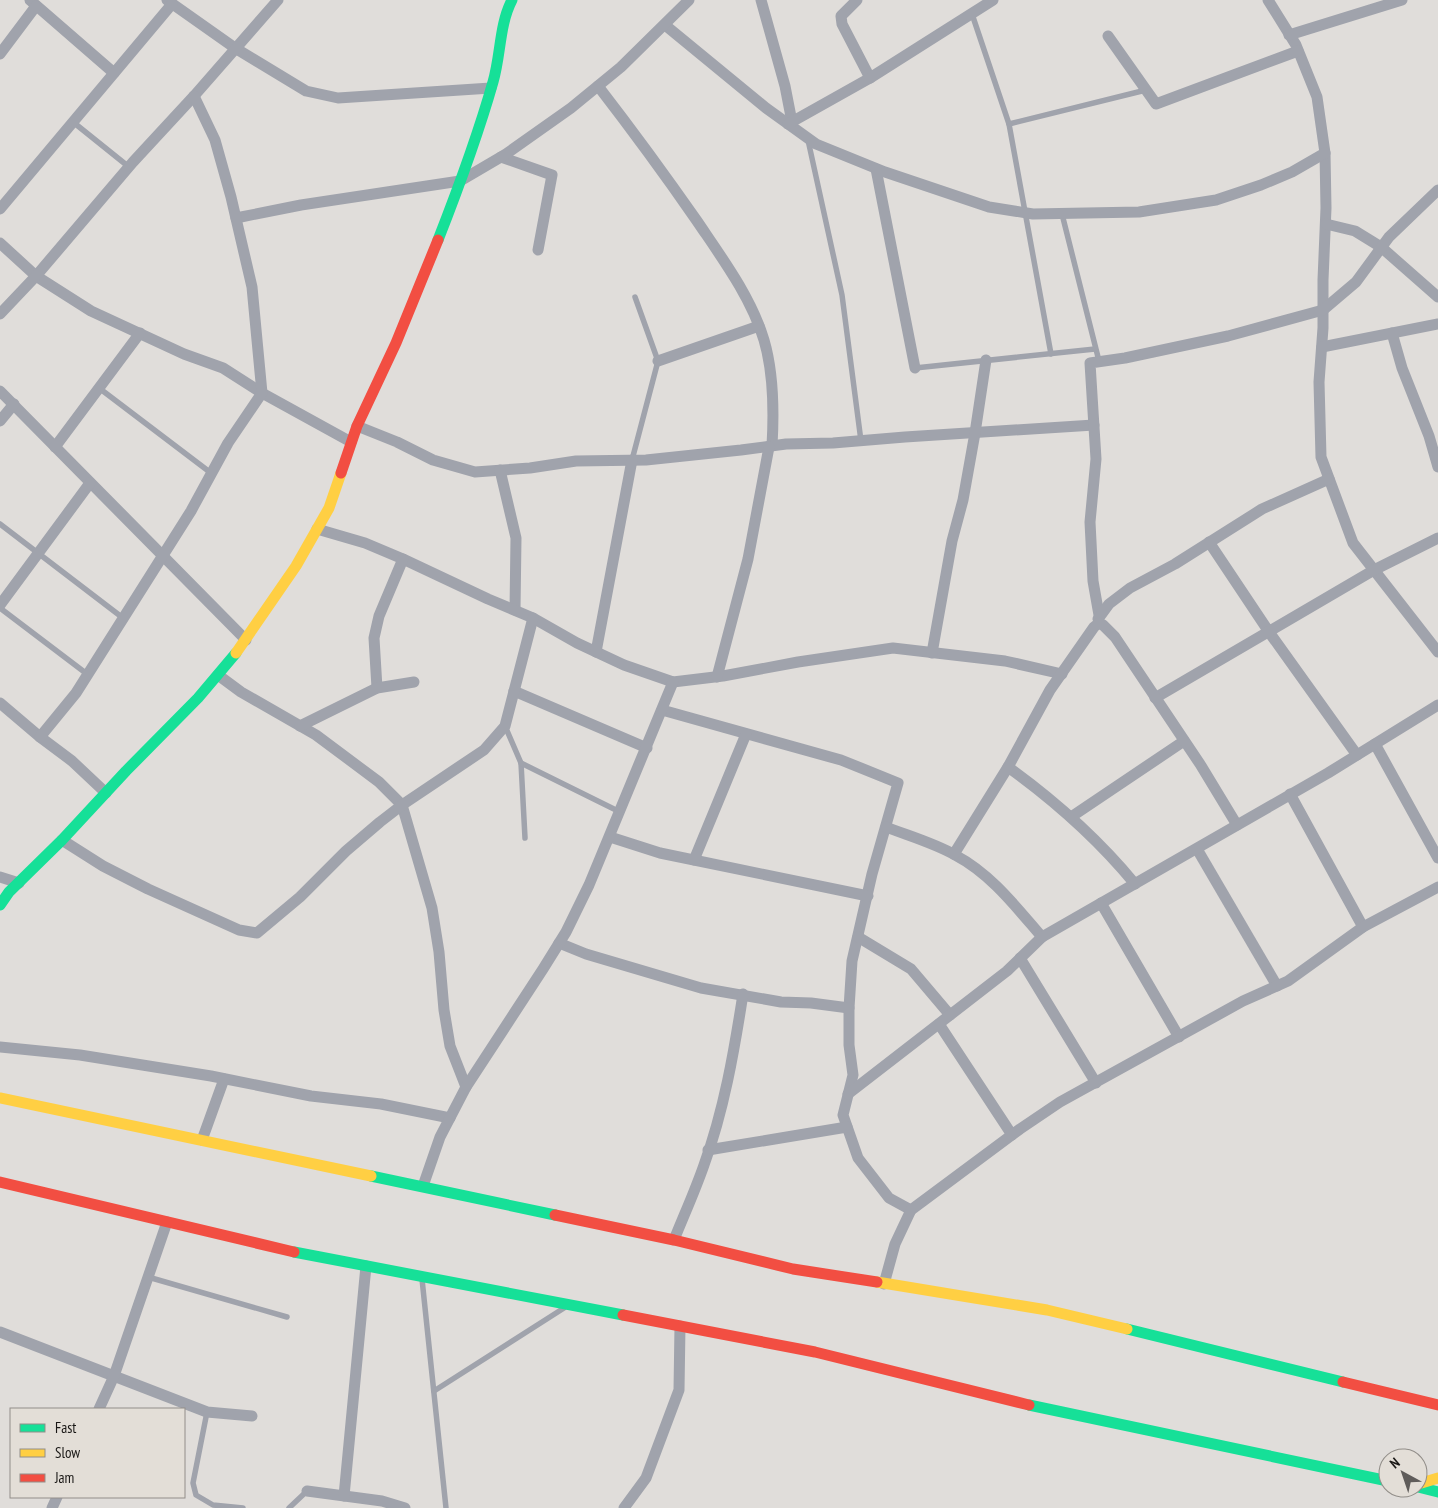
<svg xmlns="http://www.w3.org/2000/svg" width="1438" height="1508" font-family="'PT Sans Narrow',sans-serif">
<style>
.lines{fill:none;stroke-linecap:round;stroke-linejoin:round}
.lane{stroke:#a0a3ac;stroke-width:5.5}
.street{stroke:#a0a3ac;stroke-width:11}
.fast{stroke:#16e098;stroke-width:11}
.slow{stroke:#ffcf43;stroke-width:11}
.jam{stroke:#f24e42;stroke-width:11}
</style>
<rect width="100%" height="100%" fill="#e0ddda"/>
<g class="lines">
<!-- lane -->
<g class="lane">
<polyline points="972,14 1009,124 1051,354"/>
<polyline points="73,122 129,167"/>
<polyline points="1009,124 1146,90"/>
<polyline points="808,140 842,295 861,441"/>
<polyline points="1062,214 1099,361"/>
<polyline points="915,368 1095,349"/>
<polyline points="99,388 211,473"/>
<polyline points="632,460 658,361 635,297"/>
<polyline points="0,524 123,618"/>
<polyline points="0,608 87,674"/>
<polyline points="505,726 521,763 525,838"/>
<polyline points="521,763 620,812"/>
<polyline points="148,1277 287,1317"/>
<polyline points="422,1279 446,1508"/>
<polyline points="434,1391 564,1308"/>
<polyline points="207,1412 193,1483 196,1495 213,1505 243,1508"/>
<polyline points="289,1508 307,1491"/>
</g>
<!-- street -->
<g class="street">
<polyline points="30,0 114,73"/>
<polyline points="167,0 235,48 306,91 338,98 491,88"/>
<polyline points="761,0 785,86 792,122"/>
<polyline points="857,0 841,16 842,24 870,78"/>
<polyline points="1268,0 1296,45 1317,97 1325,153 1326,208 1323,280 1323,328 1319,382 1321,457 1353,543 1438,652"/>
<polyline points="665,25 766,108 816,144 885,172 989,207 1033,214 1139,212 1216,200 1261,185 1292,172 1325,153"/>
<polyline points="1289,35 1402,0"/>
<polyline points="1108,36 1156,104 1298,51"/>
<polyline points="0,54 36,6"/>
<path d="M598 86C632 130 665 175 697 221 722 258 751 297 764 340 774 374 774 412 772 446"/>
<polyline points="788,124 870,78 993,0"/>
<polyline points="501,157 552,175 538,250"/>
<polyline points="876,169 915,368"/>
<polyline points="0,209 172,4"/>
<polyline points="236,218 301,205 460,181 506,154 571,108 621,67 689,0"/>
<polyline points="1326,224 1355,231 1381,247 1438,297"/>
<polyline points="0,243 36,276 91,311 184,354 223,368 262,393 351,442"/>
<polyline points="0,314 36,276 133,162 194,96 278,0"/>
<polyline points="1392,333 1402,368 1429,436 1438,467"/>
<polyline points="1322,347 1438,324"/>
<polyline points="658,361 759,326"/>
<polyline points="0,391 246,640"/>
<polyline points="0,421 14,404"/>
<polyline points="357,426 397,442 433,460 475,472 530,468 576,461 646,460 741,450 786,444 833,443 905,437 1094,425"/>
<polyline points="55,447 140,333"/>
<polyline points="500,470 516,538 515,610"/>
<polyline points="317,529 365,543 403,559 488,599 533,618 577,643 624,665 673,682 723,676 798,662 893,648 1005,661 1062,674"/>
<polyline points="1209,542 1269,632 1357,755"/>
<polyline points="0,605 90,483"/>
<polyline points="1099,615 1093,581 1090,522 1096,459 1090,363 1125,358 1228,336 1323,310 1356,282 1389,237 1438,190"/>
<polyline points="1098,619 1109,604 1130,588 1175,564 1262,509 1329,479"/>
<polyline points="596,652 632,460"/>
<polyline points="932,653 952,541 963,500 975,433 986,360"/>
<polyline points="218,675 241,692 316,735 379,782 402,805 432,908 439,952 444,1010 450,1046 466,1087"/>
<polyline points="717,677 748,559 769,447"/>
<polyline points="377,688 374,638 379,616 403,559"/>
<polyline points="514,691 647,748"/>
<polyline points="1155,698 1374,570 1438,538"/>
<polyline points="0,703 40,737 72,761 106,793"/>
<polyline points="662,710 841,760 898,783 872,874 852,961 849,1008 849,1045 853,1075 843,1115 858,1158 889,1198 911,1210"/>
<polyline points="300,726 377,688 414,682"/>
<polyline points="40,737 76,693 191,511 228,443 262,393 252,287 231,197 215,140 194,96"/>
<polyline points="1375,744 1438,858"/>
<path d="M1008 767C1055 801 1098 839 1135 884"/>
<polyline points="1290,794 1363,927"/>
<polyline points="1071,817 1184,741"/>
<path d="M886 827C909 836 934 843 955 855 991 874 1016 907 1042 937"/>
<polyline points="610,837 660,853 868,896"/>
<polyline points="62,840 103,866 148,889 239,930 257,933 300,897 346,851 380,822 402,805 484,750 505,726 533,618"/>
<polyline points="1197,849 1277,986"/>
<polyline points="954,854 1008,767 1050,690 1094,627 1099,623 1103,625 1115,637 1200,764 1237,825"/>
<polyline points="694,860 746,734"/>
<polyline points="0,877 19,883"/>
<polyline points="1101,903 1179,1037"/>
<polyline points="858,937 911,969 950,1015"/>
<polyline points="559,943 586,954 701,988 781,1002 811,1003 849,1008"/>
<polyline points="1020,958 1096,1083"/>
<polyline points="939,1024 1012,1135"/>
<polyline points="0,1047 80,1055 211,1076 311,1096 381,1104 450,1118"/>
<polyline points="848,1094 1007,971 1042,937 1328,773 1438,705"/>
<polyline points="202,1140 224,1079"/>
<polyline points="708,1150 847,1127"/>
<polyline points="423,1186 440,1137 466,1087 543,969 566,932 589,885 673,682"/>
<path d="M674 1240C684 1215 695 1191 704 1165 724 1110 734 1052 743 994"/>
<polyline points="884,1284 895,1244 911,1210 1020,1129 1060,1102 1243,1001 1288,981 1363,927 1438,887"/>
<polyline points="0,1332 207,1412 252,1416"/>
<polyline points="99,1409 114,1376 167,1222"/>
<polyline points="307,1491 382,1501 405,1508"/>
<polyline points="344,1496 366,1266"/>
<polyline points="52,1508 57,1497"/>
<polyline points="624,1508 646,1478 679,1390 680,1326"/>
</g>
<!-- fast -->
<g class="fast">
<path d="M438 240C458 189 478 135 493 82 501 55 499 25 512 0"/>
<polyline points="0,905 9,892 62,840 126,771 198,698 236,653"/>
<polyline points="371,1176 555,1215"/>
<polyline points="294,1252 623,1315"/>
<polyline points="1127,1329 1343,1382"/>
<polyline points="1029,1405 1388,1481"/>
<polyline points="1418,1487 1438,1492"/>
</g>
<!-- slow -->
<g class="slow">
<polyline points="236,653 296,566 329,508 341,473"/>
<polyline points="0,1098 371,1176"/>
<polyline points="877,1282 1047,1310 1127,1329"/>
<polyline points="1418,1484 1438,1478"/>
</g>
<!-- jam -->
<g class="jam">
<polyline points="341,473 357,426 396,343 438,240"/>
<polyline points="0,1182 294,1252"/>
<polyline points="555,1215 674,1240 793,1269 877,1282"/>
<polyline points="623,1315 815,1352 1029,1405"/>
<polyline points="1343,1382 1438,1405"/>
</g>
</g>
<!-- legend -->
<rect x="10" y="1408" width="175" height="90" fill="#e3ded7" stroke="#928e89"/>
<rect x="20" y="1424" width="25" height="8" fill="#16e098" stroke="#928e89"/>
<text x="55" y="1433" font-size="15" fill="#191715">Fast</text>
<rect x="20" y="1449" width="25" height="8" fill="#ffcf43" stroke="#928e89"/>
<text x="55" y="1458" font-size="15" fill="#191715">Slow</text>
<rect x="20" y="1474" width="25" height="8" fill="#f24e42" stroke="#928e89"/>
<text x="55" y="1483" font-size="15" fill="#191715">Jam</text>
<!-- north arrow -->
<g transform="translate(1403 1473) rotate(320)"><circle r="24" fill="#e3ded7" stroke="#928e89"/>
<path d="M0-4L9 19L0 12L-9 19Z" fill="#5f5c5a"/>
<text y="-8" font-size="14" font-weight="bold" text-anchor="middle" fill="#191715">N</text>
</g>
</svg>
